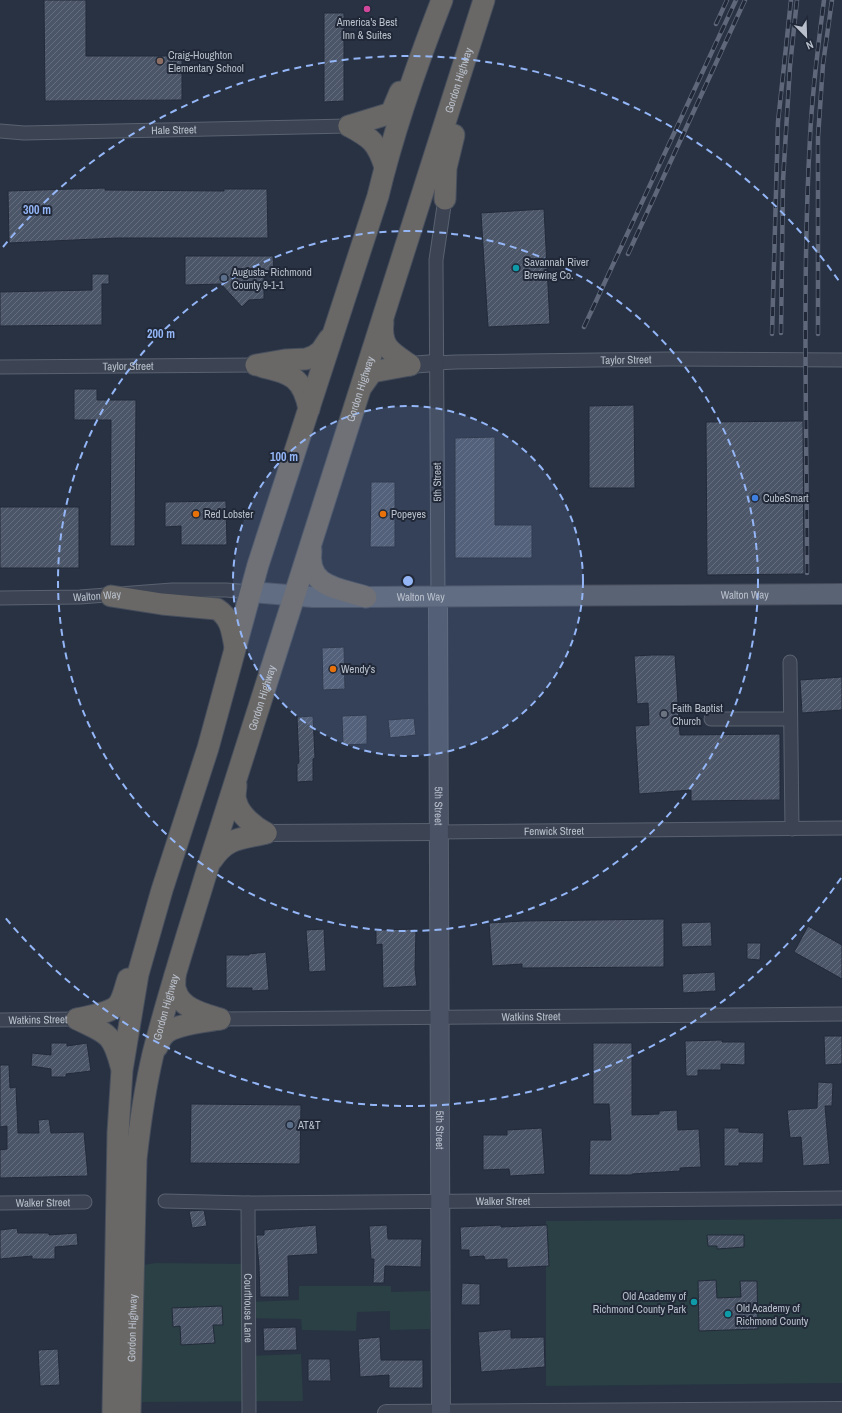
<svg xmlns="http://www.w3.org/2000/svg" width="842" height="1413" font-family="'Archivo Narrow',sans-serif">
<style>
.park{fill:#2a4044}
.building{fill:url(#building-hatch);stroke:#232b3a}
.lines{fill:none;stroke-linecap:round;stroke-linejoin:round}
.minor-casing{stroke:#5a6270;stroke-width:15}
.tertiary-casing{stroke:#5a6270;stroke-width:18}
.secondary-casing{stroke:#5a6270;stroke-width:20}
.primary-casing{stroke:#464d5c;stroke-width:22}
.trunk-casing{stroke:#474f5d;stroke-width:23}
.minor{stroke:#3c4453;stroke-width:13}
.tertiary{stroke:#3c4453;stroke-width:16}
.secondary{stroke:#4a5366;stroke-width:18}
.primary{stroke:#5a6373;stroke-width:20}
.trunk{stroke:#6a6866;stroke-width:21}
.rail-casing{stroke:#5e687a;stroke-width:4.5}
.rail{stroke:#212938;stroke-width:3;stroke-dasharray:9;stroke-linecap:butt}
.ring{fill:none;stroke:#94b6f7;stroke-width:2;stroke-dasharray:7 5}
.hotel-dot{fill:#d1479c;stroke:#212938;stroke-width:1.5}
.education-dot{fill:#8d6e63;stroke:#212938;stroke-width:1.5}
.culture-dot{fill:#0f9aa8;stroke:#212938;stroke-width:1.5}
.service-dot{fill:#5c6f8a;stroke:#212938;stroke-width:1.5}
.shop-dot{fill:#3f7fe0;stroke:#212938;stroke-width:1.5}
.food-dot{fill:#e8710a;stroke:#212938;stroke-width:1.5}
.worship-dot{fill:#6b7280;stroke:#212938;stroke-width:1.5}
.labels{text-anchor:middle;stroke-width:4;stroke-linejoin:round;paint-order:stroke}
.poi-label{font-size:11px;fill:#b9c0cc;stroke:#212938;text-anchor:start}
.street-label{font-size:11px;fill:#b9c0cc;stroke:#212938}
.centre{fill:#94b6f7;stroke:#212938;stroke-width:2}
.ring-label{font-size:12px;text-anchor:middle;font-weight:bold;fill:#94b6f7;stroke:#212938;stroke-width:4;stroke-linejoin:round;paint-order:stroke}
</style>
<defs>
<pattern id="building-hatch" width="6" height="6" patternUnits="userSpaceOnUse"><rect width="6" height="6" fill="#4c5669"/><path d="M-1 1l2-2M0 6l6-6M5 7l2-2" fill="none" stroke="#646c7d"/></pattern>
</defs>
<rect width="100%" height="100%" fill="#283243"/>
<!-- park -->
<g class="park">
<polygon points="842,1219 842,1383 546,1386 546,1221"/>
<polygon points="156,1263 243,1264 244,1302 299,1300 299,1286 391,1286 391,1292 430,1291 430,1329 390,1330 390,1311 357,1312 356,1331 302,1330 301,1319 244,1318 244,1356 301,1354 303,1401 139,1402 143,1265"/>
</g>
<!-- building -->
<g class="building">
<polygon points="44,0 86,0 86,56 182,56 182,100 45,101"/>
<polygon points="324,13 344,13 344,101 324,102"/>
<polygon points="105,188 105,190 224,191 224,189 267,189 268,238 117,238 9,243 8,191"/>
<polygon points="544,209 550,324 488,327 481,213"/>
<polygon points="185,256 273,256 274,271 264,271 264,299 249,300 242,307 221,284 185,285"/>
<polygon points="92,274 109,274 109,284 102,284 102,325 0,326 0,292 92,290"/>
<polygon points="74,389 97,389 97,400 136,400 135,546 110,546 111,420 74,420"/>
<polygon points="634,405 635,488 589,488 589,406"/>
<polygon points="803,421 804,574 707,575 706,422"/>
<polygon points="495,437 495,525 532,525 532,558 455,558 455,438"/>
<polygon points="371,482 395,482 395,547 370,547"/>
<polygon points="226,501 227,545 181,545 181,526 165,527 165,502"/>
<rect x="0" y="507" width="79" height="61"/>
<polygon points="344,647 345,689 323,690 322,648"/>
<polygon points="652,655 675,655 680,735 780,734 780,800 691,801 691,790 639,794 635,726 649,725 648,703 637,704 634,656"/>
<polygon points="842,677 842,710 802,713 800,680"/>
<polygon points="367,715 367,744 343,745 342,716"/>
<polygon points="313,716 315,758 313,759 313,781 297,782 297,764 299,763 297,717"/>
<polygon points="414,718 416,735 390,738 388,720"/>
<polygon points="664,919 664,967 522,968 522,964 492,966 489,923 523,921"/>
<polygon points="711,922 712,946 682,947 681,923"/>
<polygon points="808,926 842,945 842,979 794,952"/>
<polygon points="324,929 326,971 309,972 306,930"/>
<polygon points="416,929 415,969 417,986 383,988 382,944 376,945 376,930"/>
<polygon points="747,943 761,943 760,960 747,959"/>
<polygon points="266,952 269,990 252,991 252,988 226,988 226,955 249,955 249,954"/>
<polygon points="715,972 716,991 683,993 682,974"/>
<polygon points="824,1036 842,1036 842,1064 825,1065"/>
<polygon points="722,1040 722,1042 745,1042 745,1065 721,1064 721,1070 698,1070 698,1076 686,1076 685,1041"/>
<polygon points="51,1043 67,1043 67,1046 87,1043 91,1071 66,1074 66,1077 51,1077 51,1069 31,1066 32,1053 51,1055"/>
<polygon points="593,1043 632,1043 632,1115 659,1114 659,1111 677,1110 678,1130 699,1129 701,1167 680,1168 680,1171 632,1174 632,1175 589,1175 590,1140 611,1140 609,1104 593,1104"/>
<polygon points="0,1065 9,1065 10,1088 16,1087 18,1133 39,1133 38,1120 49,1119 51,1133 84,1132 88,1176 0,1178 0,1150 7,1149 7,1126 0,1127"/>
<polygon points="818,1082 833,1083 832,1106 825,1106 830,1164 803,1166 801,1137 790,1138 787,1110 817,1108"/>
<polygon points="191,1104 301,1105 300,1164 190,1163"/>
<polygon points="542,1128 545,1174 510,1176 509,1169 483,1170 483,1135 507,1135 507,1130"/>
<polygon points="724,1128 739,1128 739,1132 764,1133 763,1163 739,1163 739,1166 724,1166"/>
<polygon points="204,1210 207,1226 192,1228 189,1211"/>
<polygon points="316,1225 318,1254 288,1256 289,1297 260,1297 259,1265 256,1235 264,1235 264,1230"/>
<polygon points="387,1225 388,1239 422,1239 421,1267 385,1266 384,1283 373,1283 374,1259 371,1259 369,1226"/>
<polygon points="501,1225 501,1227 547,1225 549,1266 507,1268 507,1259 485,1260 484,1256 469,1257 469,1250 461,1250 460,1227"/>
<polygon points="17,1228 18,1233 49,1233 49,1235 77,1233 78,1245 55,1247 55,1259 32,1259 32,1256 0,1259 0,1230"/>
<polygon points="707,1235 744,1235 744,1247 717,1249 717,1246 708,1246"/>
<polygon points="716,1280 717,1298 741,1297 740,1281 757,1281 758,1329 699,1331 698,1281"/>
<polygon points="462,1283 480,1284 480,1305 461,1305"/>
<polygon points="222,1306 223,1325 213,1325 215,1343 181,1345 180,1326 173,1327 172,1308"/>
<polygon points="296,1327 297,1350 264,1351 263,1328"/>
<polygon points="511,1329 511,1338 544,1337 545,1367 481,1372 478,1332"/>
<polygon points="380,1337 381,1360 423,1360 423,1388 389,1388 389,1375 360,1377 358,1339"/>
<polygon points="58,1349 60,1385 40,1386 38,1350"/>
<polygon points="308,1359 330,1359 331,1381 308,1381"/>
</g>
<g class="lines">
<defs>
<g id="minor">
<path id="s1" d="M0 131 24 133 349 126"/>
<path id="s2" d="M435 363 456 362 669 359 842 360"/>
<path id="s3" d="M0 367 256 365"/>
<polyline points="438,597 436,260 445,199"/>
<path id="s4" d="M0 598 80 597 172 590H226L251 592"/>
<polyline points="790,662 792,829"/>
<polyline points="711,719 790,719"/>
<path id="s5" d="M439 832 842 828"/>
<path id="s6" d="M220 1019 842 1014"/>
<path id="s7" d="M0 1020 77 1019"/>
<path id="s8" d="M165 1201 248 1203 842 1198"/>
<path id="s9" d="M0 1203 85 1202"/>
<path id="s10" d="M248 1203 249 1413"/>
</g>
<g id="tertiary">
<polyline points="410,365 435,363"/>
<polyline points="266,833 439,832"/>
<polyline points="386,1413 842,1410"/>
</g>
<g id="secondary">
<path id="s11" d="M438 597 441 1413"/>
</g>
<g id="primary">
<path id="s12" d="M251 592 313 597H366L842 594"/>
</g>
<g id="trunk">
<polyline points="349,126 388,114 392,111 400,92"/>
<path d="M349 126C371 138 377 142 385 167"/>
<polyline points="445,199 446,168 454,135"/>
<path d="M383 322C380 347 391 352 410 365"/>
<polyline points="256,365 285,360 306,359 314,356 321,351 329,339"/>
<path d="M263 367C291 373 303 378 309 409"/>
<polyline points="362,386 372,372 410,365"/>
<path d="M311 550C306 587 338 588 366 597"/>
<path d="M111 596 162 604 217 609C231 618 232 631 235 647"/>
<path d="M236 785C236 790 234 796 236 801 239 815 255 827 266 833"/>
<path d="M212 860C227 837 242 839 266 833"/>
<path d="M175 976C175 981 174 987 176 991 181 1009 205 1014 220 1019"/>
<path d="M77 1019C87 1017 109 1013 117 1006 123 1000 125 987 128 979"/>
<path d="M77 1019C107 1034 112 1032 121 1066"/>
<path d="M157 1047C159 1044 160 1039 163 1036 172 1024 205 1022 220 1019"/>
<path d="M113 1413 118 1133 122 1070 138 974 162 890 208 748 258 565 378 196C394 129 417 64 442 0"/>
<path id="s13" d="M130 1413 136 1159C140 1123 145 1088 153 1054 169 990 190 927 209 864L484 0"/>
</g>
</defs>
<!-- minor casing -->
<use href="#minor" class="minor-casing"/>
<!-- tertiary casing -->
<use href="#tertiary" class="tertiary-casing"/>
<!-- secondary casing -->
<use href="#secondary" class="secondary-casing"/>
<!-- primary casing -->
<use href="#primary" class="primary-casing"/>
<!-- trunk casing -->
<use href="#trunk" class="trunk-casing"/>
<!-- minor -->
<use href="#minor" class="minor"/>
<!-- tertiary -->
<use href="#tertiary" class="tertiary"/>
<!-- secondary -->
<use href="#secondary" class="secondary"/>
<!-- primary -->
<use href="#primary" class="primary"/>
<!-- trunk -->
<use href="#trunk" class="trunk"/>
<defs>
<g id="rail">
<polyline points="716,24 727,0"/>
<polyline points="628,254 745,0"/>
<polyline points="584,327 736,0"/>
<polyline points="781,333 783,181 790,66 797,0"/>
<polyline points="772,334 778,122 791,0"/>
<polyline points="818,334 818,137 823,64 832,0"/>
<path d="M807 573C807 428 802 283 810 138 812 92 818 46 824 0"/>
</g>
</defs>
<!-- rail casing -->
<use href="#rail" class="rail-casing"/>
<!-- rail -->
<use href="#rail" class="rail"/>
</g>
<!-- distance rings -->
<circle cx="408" cy="581" r="175" fill="#94b6f7" fill-opacity=".12"/>
<g class="ring">
<circle cx="408" cy="581" r="175"/>
<circle cx="408" cy="581" r="350"/>
<path d="M841 878A525 525 0 0 1 3 915M3 247A525 525 0 0 1 841 284"/>
</g>
<!-- markers -->
<circle class="hotel-dot" cx="367" cy="9" r="4"/>
<circle class="education-dot" cx="160" cy="61" r="4"/>
<g class="culture-dot">
<circle cx="516" cy="268" r="4"/>
<circle cx="694" cy="1302" r="4"/>
<circle cx="728" cy="1314" r="4"/>
</g>
<g class="service-dot">
<circle cx="224" cy="278" r="4"/>
<circle cx="290" cy="1125" r="4"/>
</g>
<circle class="shop-dot" cx="755" cy="498" r="4"/>
<g class="food-dot">
<circle cx="196" cy="514" r="4"/>
<circle cx="383" cy="514" r="4"/>
<circle cx="333" cy="669" r="4"/>
</g>
<circle class="worship-dot" cx="664" cy="714" r="4"/>
<g class="labels">
<!-- poi labels -->
<g class="poi-label">
<text x="367" y="26" text-anchor="middle">America's Best<tspan x="367" dy="13">Inn &amp; Suites</tspan></text>
<text x="168" y="59">Craig-Houghton<tspan x="168" dy="13">Elementary School</tspan></text>
<text x="524" y="266">Savannah River<tspan x="524" dy="13">Brewing Co.</tspan></text>
<text x="232" y="276">Augusta- Richmond<tspan x="232" dy="13">County 9-1-1</tspan></text>
<text x="763" y="502">CubeSmart</text>
<text x="204" y="518">Red Lobster</text>
<text x="391" y="518">Popeyes</text>
<text x="341" y="673">Wendy's</text>
<text x="672" y="712">Faith Baptist<tspan x="672" dy="13">Church</tspan></text>
<text x="298" y="1129">AT&amp;T</text>
<text x="686" y="1300" text-anchor="end">Old Academy of<tspan x="686" dy="13">Richmond County Park</tspan></text>
<text x="736" y="1312">Old Academy of<tspan x="736" dy="13">Richmond County</tspan></text>
</g>
<!-- street labels -->
<g class="street-label">
<text dy="4" stroke="none"><textPath href="#s13" startOffset="1381">Gordon Highway</textPath></text>
<text dy="4" stroke="none"><textPath href="#s1" startOffset="174">Hale Street</textPath></text>
<text dy="4" stroke="none"><textPath href="#s2" startOffset="191">Taylor Street</textPath></text>
<text dy="4" stroke="none"><textPath href="#s3" startOffset="128">Taylor Street</textPath></text>
<text dy="4" stroke="none"><textPath href="#s13" startOffset="1057">Gordon Highway</textPath></text>
<text transform="translate(437 482) rotate(-91)" y="4">5th Street</text>
<text dy="4" stroke="none"><textPath href="#s12" startOffset="494">Walton Way</textPath></text>
<text dy="4" stroke="none"><textPath href="#s4" startOffset="97">Walton Way</textPath></text>
<text dy="4" stroke="none"><textPath href="#s12" startOffset="170">Walton Way</textPath></text>
<text dy="4" stroke="none"><textPath href="#s13" startOffset="733">Gordon Highway</textPath></text>
<text dy="4" stroke="none"><textPath href="#s11" startOffset="209">5th Street</textPath></text>
<text dy="4" stroke="none"><textPath href="#s5" startOffset="115">Fenwick Street</textPath></text>
<text dy="4" stroke="none"><textPath href="#s13" startOffset="409">Gordon Highway</textPath></text>
<text dy="4" stroke="none"><textPath href="#s6" startOffset="311">Watkins Street</textPath></text>
<text dy="4" stroke="none"><textPath href="#s7" startOffset="38">Watkins Street</textPath></text>
<text dy="4" stroke="none"><textPath href="#s11" startOffset="533">5th Street</textPath></text>
<text dy="4" stroke="none"><textPath href="#s8" startOffset="338">Walker Street</textPath></text>
<text dy="4" stroke="none"><textPath href="#s9" startOffset="43">Walker Street</textPath></text>
<text dy="4" stroke="none"><textPath href="#s10" startOffset="105">Courthouse Lane</textPath></text>
<text dy="4" stroke="none"><textPath href="#s13" startOffset="85">Gordon Highway</textPath></text>
</g>
</g>
<circle cx="408" cy="581" r="6" class="centre"/>
<g class="ring-label">
<text x="37" y="214">300 m</text>
<text x="161" y="338">200 m</text>
<text x="284" y="461">100 m</text>
</g>
<!-- north arrow -->
<g transform="translate(806 36) rotate(157)" stroke="#212938" stroke-width="3" paint-order="stroke">
<path d="M0-3L7 15L0 10L-7 15Z" fill="#b9c0cc"/>
<text y="-6" font-size="11" font-weight="bold" text-anchor="middle" fill="#b9c0cc">N</text>
</g>
</svg>
